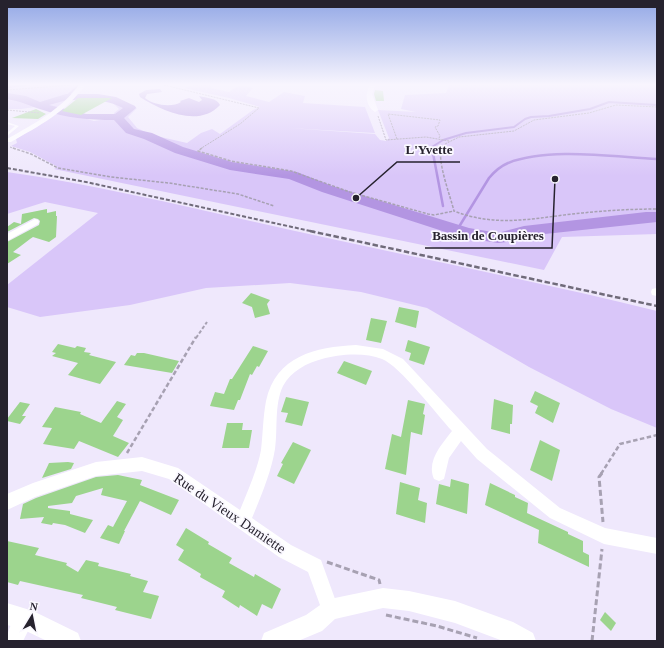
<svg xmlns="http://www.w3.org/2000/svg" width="664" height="648" font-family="Georgia,serif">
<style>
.green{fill:#d9c6f9}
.water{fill:#b395e2}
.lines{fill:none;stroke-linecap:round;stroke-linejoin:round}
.stream-far1{stroke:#b395e2;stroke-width:2}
.stream{stroke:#b395e2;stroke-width:2.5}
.river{fill:#b395e2;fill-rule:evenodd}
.building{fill:#9cd48d}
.path-far4{stroke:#a7a1b2;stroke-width:1;stroke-dasharray:2 1;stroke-linecap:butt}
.path-far3{stroke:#a7a1b2;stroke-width:1.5;stroke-dasharray:3 1.5;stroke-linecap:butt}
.path-far2{stroke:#a7a1b2;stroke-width:2;stroke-dasharray:3.5 2;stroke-linecap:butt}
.path-far1{stroke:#a7a1b2;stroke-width:2.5;stroke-dasharray:4.5 2.5;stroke-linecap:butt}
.path{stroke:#a7a1b2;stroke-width:3;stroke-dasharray:6 3;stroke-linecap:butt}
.service{fill:#fff;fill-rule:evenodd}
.minor{fill:#fff;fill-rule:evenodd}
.tertiary{fill:#fff;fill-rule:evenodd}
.rail-far1{stroke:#706b7a;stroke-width:2;stroke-dasharray:4 2;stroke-linecap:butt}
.rail{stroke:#706b7a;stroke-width:2.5;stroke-dasharray:5.5 2.5;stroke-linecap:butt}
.labels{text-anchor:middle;stroke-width:3.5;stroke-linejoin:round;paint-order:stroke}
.near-street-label{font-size:14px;fill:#26222e;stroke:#faf8ff}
.leader{fill:none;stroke:#26222e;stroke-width:1.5}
.callout-dot{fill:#26222e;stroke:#faf8ff;stroke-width:1.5}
.callout-label{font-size:13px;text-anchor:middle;font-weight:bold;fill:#26222e;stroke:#faf8ff;stroke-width:3.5;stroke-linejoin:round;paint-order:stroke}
</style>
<rect width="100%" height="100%" fill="#efe8fc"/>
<!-- green -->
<g class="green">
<path d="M7 85H81L75 96 59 111 94 121 113 118 114 113 119 109 110 100 75 98 80 95 116 98 137 108 128 117 137 128 152 135 187 143 201 133 212 129 220 134 253 110 260 107 229 98 184 88 192 85H212L211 88 229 92C238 85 242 84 253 88L246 96 269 102 284 92 305 96 303 103 365 107 375 133 288 128 375 134 380 140 386 141 389 138 378 110 416 112 401 109 405 95 446 93 449 85H657V234L562 237 544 270 54 169 58 167 30 152 11 146 17 143 16 139 58 111 35 107 21 109H7Z"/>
<path d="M7 172C111 187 215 214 318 236 431 261 545 283 657 311V428L611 409 529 367 427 308 361 292 290 283 206 288 130 305 40 317 7 307V285L98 213 45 202 7 214Z"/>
</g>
<!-- water -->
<path class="water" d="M160 89 162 92 147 94 145 98C153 105 172 108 181 102L180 101 189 98 199 102 202 100 199 96C207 98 217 98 220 105 199 128 162 111 140 97L139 94 146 90Z"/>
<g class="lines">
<!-- stream-far1 -->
<g class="stream-far1">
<polyline points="7,87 26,85"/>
<polyline points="66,97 79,85"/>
<polyline points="432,149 432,147 443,140 466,133 514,127 525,119 531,117 549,116 590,109 609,102 657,105"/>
</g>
<!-- stream -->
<g class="stream">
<polyline points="432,148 443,206"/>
<path d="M457 230 489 178C494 172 501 166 508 163 549 147 614 157 657 159"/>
</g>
<!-- river -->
<path class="river" d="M7 93 26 96 40 102 66 94H98L116 97 135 106 136 108 124 118 134 129 152 133 183 147 232 162 297 172 332 186 469 228 498 233 524 226 646 212H657V222L526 236 507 242 498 243 461 237 322 192 289 179 230 170 175 153 144 139 126 133 114 120C89 120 66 118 43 110 30 106 20 101 7 99ZM67 100C89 100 102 98 123 108L115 114H86L49 105Z"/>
</g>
<!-- building -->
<g class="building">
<polygon points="375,90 383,91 384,101 376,101 374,94"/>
<polygon points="78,98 112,98 81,115 62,111"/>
<polygon points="36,109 46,114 38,119 12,118"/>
<polygon points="47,209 47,213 56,211 56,216 57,216 56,237 49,242 33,237 30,239 13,252 21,255 7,264 7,242 39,225 40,221 38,219 34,218 7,232 7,227 14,222 21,224 22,214"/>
<polygon points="251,293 270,300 267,304 270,314 255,318 252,307 242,303"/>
<polygon points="399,307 419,311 416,328 395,322"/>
<polygon points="371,318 387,321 381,343 366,340"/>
<polygon points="408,340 430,347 424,365 409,360 411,353 405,351"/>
<polygon points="58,344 75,348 77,346 86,348 84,352 91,353 89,355 116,362 100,384 68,375 78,363 52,356 56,353 52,352"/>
<polygon points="253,346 268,351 259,367 257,366 252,375 250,374 240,400 238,400 234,410 210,406 215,392 224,394 230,379 232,379"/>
<polygon points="137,353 144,353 179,361 172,373 124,365 131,355 135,356"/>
<polygon points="344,361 372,371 366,385 337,373"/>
<polygon points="535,391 560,403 553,423 535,413 538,406 530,402"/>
<polygon points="286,397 309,402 302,426 285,422 288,413 281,412"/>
<polygon points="494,399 513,405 512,424 510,424 510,434 491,429"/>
<polygon points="408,400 425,404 423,414 425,415 422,435 411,432 406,475 385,469 392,434 401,437"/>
<polygon points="117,401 126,404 117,417 123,420 113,436 129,443 118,457 79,441 74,449 43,444 52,428 42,427 55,407 81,412 80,414 101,423"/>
<polygon points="20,402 30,404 22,416 26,416 20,424 7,421 7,419"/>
<polygon points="227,423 243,423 242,430 252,430 249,448 222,448"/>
<polygon points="540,440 560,450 552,481 530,470"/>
<polygon points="293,442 311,450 294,484 277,476 283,464 281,463"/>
<polygon points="68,462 74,463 71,469 42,478 49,463"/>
<polygon points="118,475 142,480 140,485 179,500 171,515 140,501 124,531 125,531 119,544 100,538 108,525 113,527 127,501 101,495 103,488 76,496 72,503 48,506 48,508 70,511 70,514 93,520 85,533 65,525 53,523 52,525 41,523 44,517 20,519 23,504 36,498 96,477"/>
<polygon points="451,479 469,484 467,514 436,504 439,484 450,487"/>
<polygon points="400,482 420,488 418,500 427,503 425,523 396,514"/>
<polygon points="490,483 515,495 515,497 528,503 527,513 568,532 568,534 583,541 583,552 589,555 589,567 538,543 539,530 485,505"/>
<polygon points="186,528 209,542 208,544 232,558 229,563 254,577 255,574 281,589 272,609 262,604 257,616 240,605 239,608 222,597 225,591 200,577 201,574 178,560 184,550 176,545"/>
<polygon points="7,541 39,548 35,555 67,563 66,565 78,572 86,560 99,563 98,566 131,574 130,576 148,581 143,592 159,596 151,619 115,610 117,607 81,598 83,595 20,581 18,585 7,582"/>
<polygon points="605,612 616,623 611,631 600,620"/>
</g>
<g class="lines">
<!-- path-far4 -->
<g class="path-far4">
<polyline points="164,85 259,108 240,124 200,149"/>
<polyline points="7,90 71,85"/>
<polyline points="7,110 40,113"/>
<polyline points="378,116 386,140 426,137 449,141"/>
<polyline points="397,139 388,114 440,120 438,126 435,127 440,136 439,138"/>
<polyline points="10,147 15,149"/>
<polyline points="442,149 445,144 459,137 514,131 534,120 589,113 616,105 657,107"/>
</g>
<!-- path-far3 -->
<g class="path-far3">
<polyline points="13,148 31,154 58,168 111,177 169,183 238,194 274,206"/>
<polyline points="202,148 198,151 231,161 291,171 350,192 428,214 434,215 454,211"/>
<path d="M442 148C436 159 451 198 454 211 495 227 530 219 572 214 600 211 628 209 657 209"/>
</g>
<!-- path-far2 -->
<polyline class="path-far2" points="196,338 207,322"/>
<!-- path-far1 -->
<g class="path-far1">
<polyline points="127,453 196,337"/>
<polyline points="601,474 620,444 657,435"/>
</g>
<!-- path -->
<g class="path">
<polyline points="602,473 599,477 603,522"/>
<polyline points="327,562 379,580 380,584"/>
<polyline points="386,615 437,626 477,638"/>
<polyline points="592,641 602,549"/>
</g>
<!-- service -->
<polygon class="service" points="7,122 19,126 7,136 7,133 15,126 7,124"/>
<!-- minor -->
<g class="minor">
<path d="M79 85H85C66 112 39 126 11 142H7V139C34 124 60 110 79 85Z"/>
<path d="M370 85H376L372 94 378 110 375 112C366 107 364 93 370 85Z"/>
<polygon points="35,219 38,220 39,222 38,224 7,241 7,234"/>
<polygon points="657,288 657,296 652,295 651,292 652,289"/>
<path d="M356 345 383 349 403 359 487 449 560 508 605 528 657 538V554L604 544 550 518 477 459 461 441 449 458 444 479 439 481 434 479C426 461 442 444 452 431 437 415 400 366 382 359 365 352 339 354 322 359 307 363 291 371 283 386 274 405 278 429 275 449 271 473 261 496 252 518L291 545 321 560 339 610 336 616 330 619 324 616 308 572 279 557 169 479 142 471 96 476 35 497 7 510V494L33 483 96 462 142 457 178 468 240 510C248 490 257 471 261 450 263 433 263 417 266 401 276 356 315 347 356 345Z"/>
<path d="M25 610 31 613 34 619 23 641H7C7 630 14 614 25 610Z"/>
</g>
<!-- tertiary -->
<g class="tertiary">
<polygon points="383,588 409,591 455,601 513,622 533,633 536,641 503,641 455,623 409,611 383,608 335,619 322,631 298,641 261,641 264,633 306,615 323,603 330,599"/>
<polygon points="7,603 33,611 78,633 81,641 47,641 22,629 7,625"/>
</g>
<!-- rail-far1 -->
<polyline class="rail-far1" points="7,168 86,182 315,232"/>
<!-- rail -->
<polyline class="rail" points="310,231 657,306"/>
</g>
<!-- sky -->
<linearGradient id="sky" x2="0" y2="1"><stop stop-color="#93a8e6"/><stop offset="0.48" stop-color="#f8f5fe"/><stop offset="1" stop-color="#f8f5fe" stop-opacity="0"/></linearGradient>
<rect width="664" height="176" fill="url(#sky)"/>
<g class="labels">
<!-- near-street labels -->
<g class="near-street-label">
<text transform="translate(230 513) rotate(34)" y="5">Rue du Vieux Damiette</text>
</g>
</g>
<!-- callouts -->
<path class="leader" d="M356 198L397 162H460M555 179L552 248H425"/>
<g class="callout-dot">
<circle cx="356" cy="198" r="4"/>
<circle cx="555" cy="179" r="4"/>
</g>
<g class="callout-label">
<text x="429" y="154">L'Yvette</text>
<text x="488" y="240">Bassin de Coupières</text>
</g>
<!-- border -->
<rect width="664" height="648" fill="none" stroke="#26222e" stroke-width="16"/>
<!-- north arrow -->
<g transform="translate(32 616) rotate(10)" stroke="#faf8ff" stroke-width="3" paint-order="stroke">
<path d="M0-3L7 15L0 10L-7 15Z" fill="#26222e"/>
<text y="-6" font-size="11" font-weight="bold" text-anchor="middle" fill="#26222e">N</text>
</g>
</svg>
